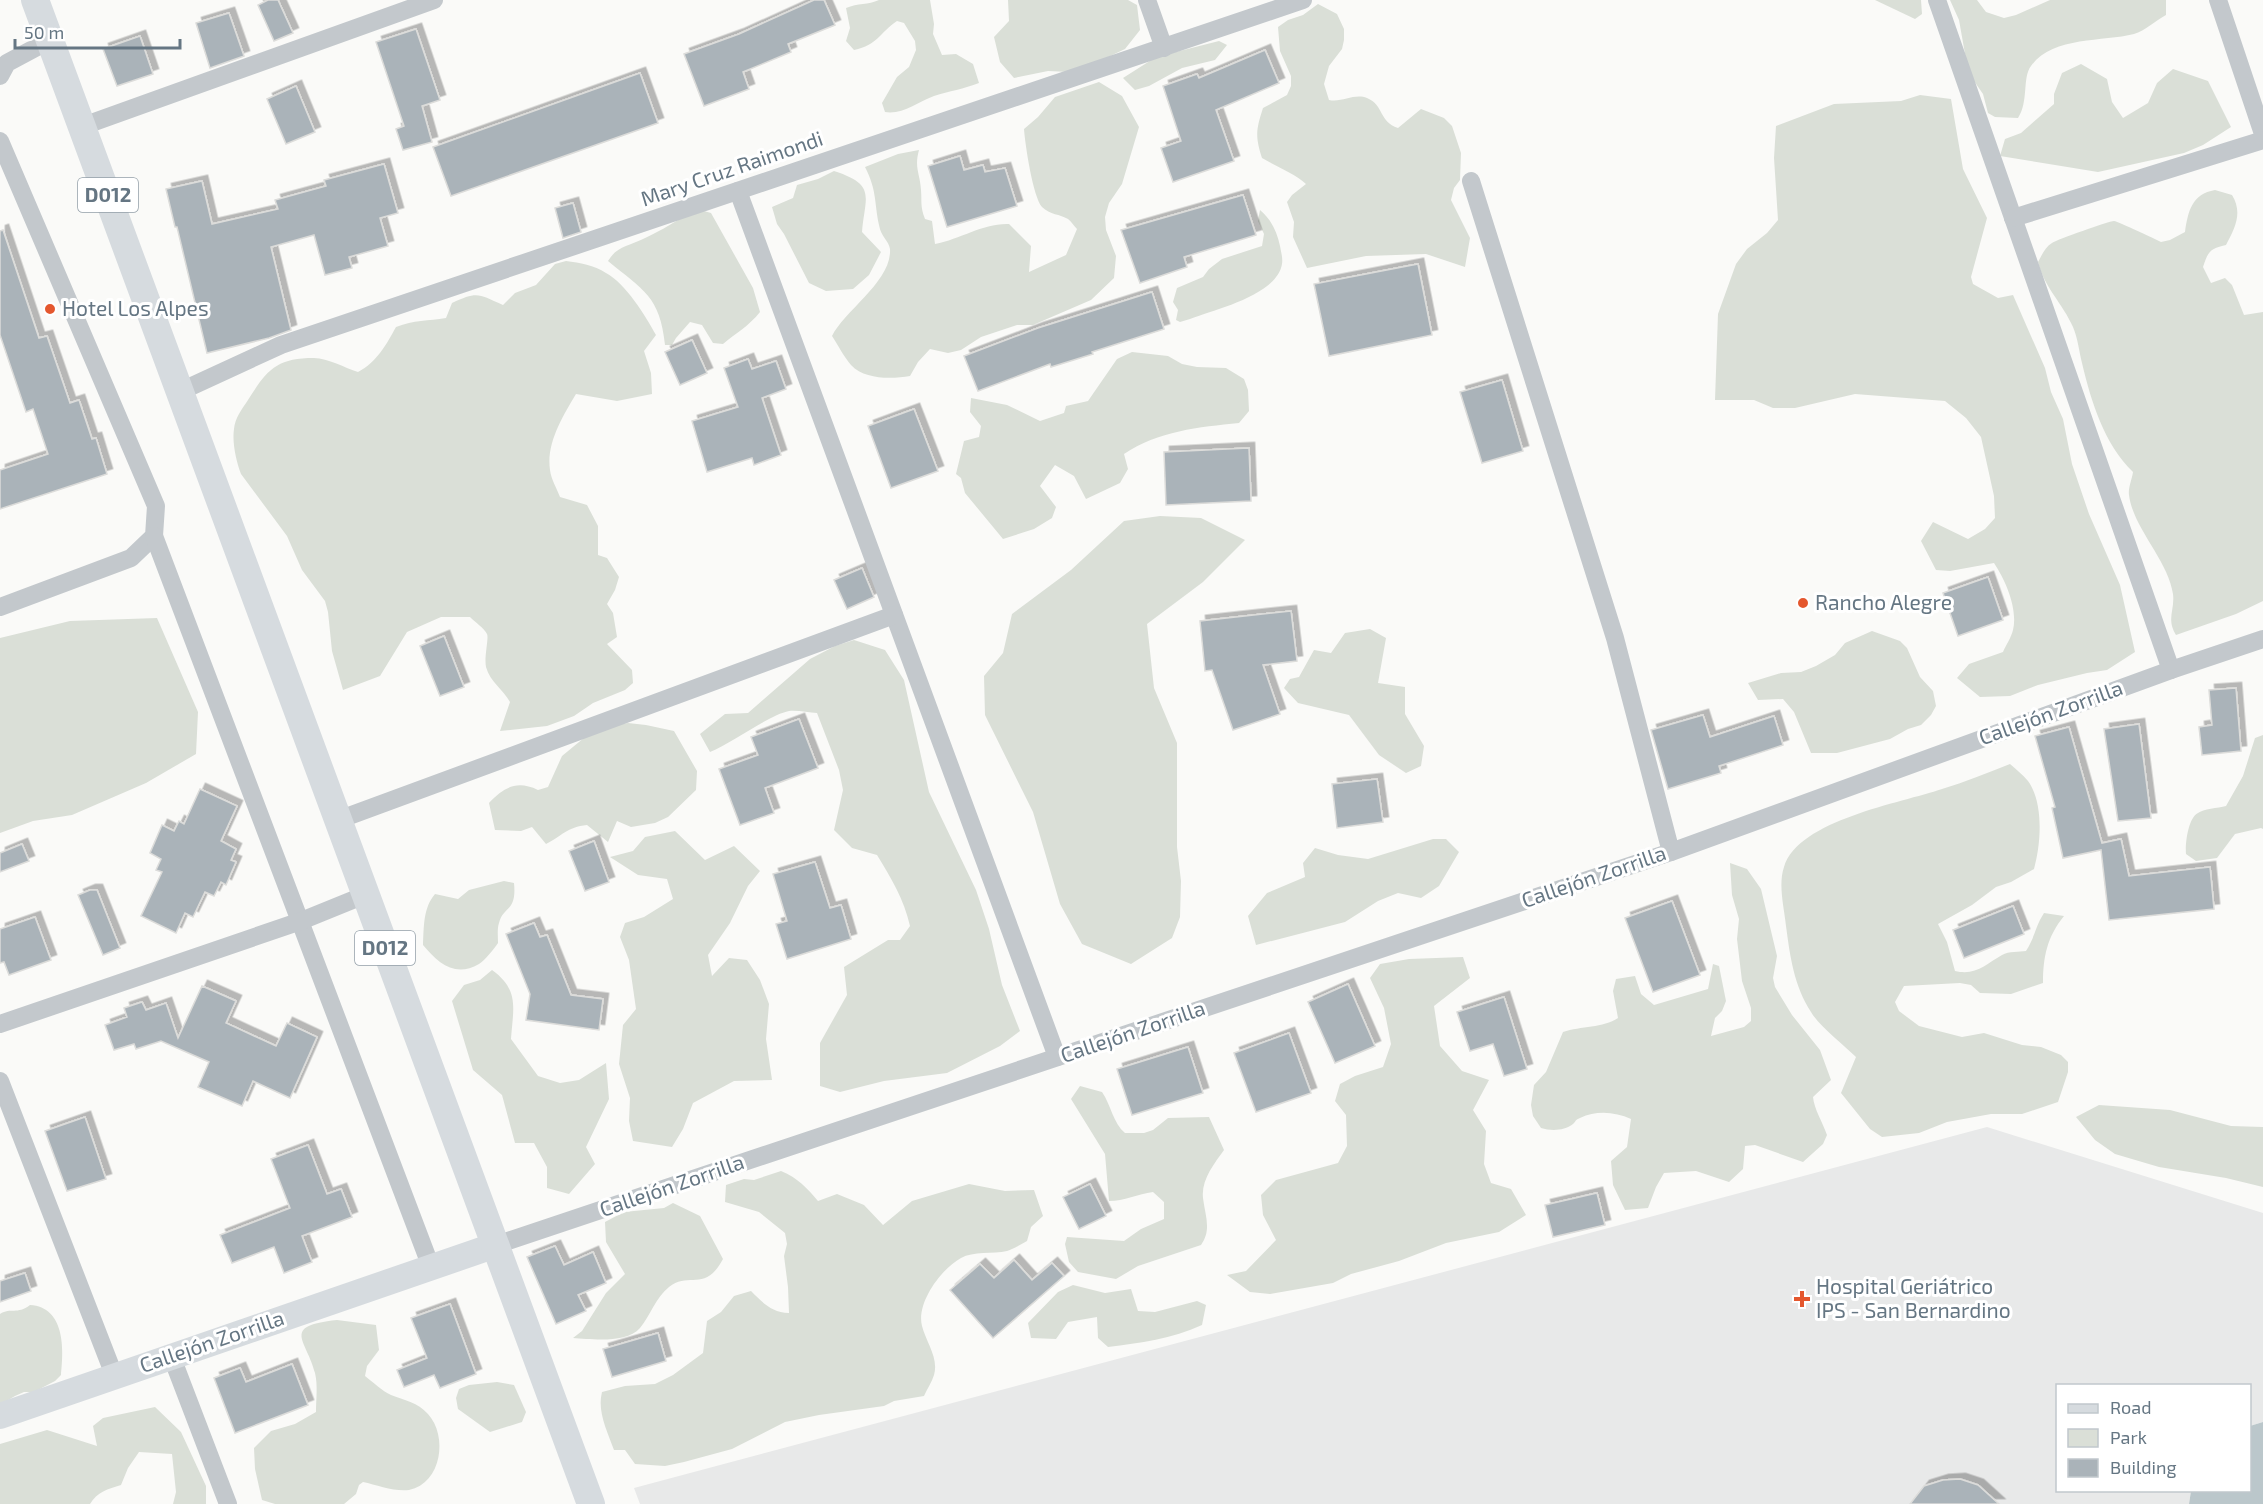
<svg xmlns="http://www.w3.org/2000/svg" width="2263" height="1504" font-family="'Exo 2',sans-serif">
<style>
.built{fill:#e8e9e9}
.green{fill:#dadfd7}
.water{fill:#bbc7cb}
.building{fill:#aab3b9;stroke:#dcdcda;stroke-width:1.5;filter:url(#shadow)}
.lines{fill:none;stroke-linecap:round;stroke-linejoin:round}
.street{stroke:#c3c8cc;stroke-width:18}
.secondary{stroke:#d6dbdf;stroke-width:26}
.primary{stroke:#d6dbdf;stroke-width:28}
.poi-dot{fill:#e4572e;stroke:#fff;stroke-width:2}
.labels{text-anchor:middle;stroke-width:6;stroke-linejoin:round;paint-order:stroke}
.shield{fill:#fff;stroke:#939fa8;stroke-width:1.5}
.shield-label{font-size:20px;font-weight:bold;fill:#657683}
.street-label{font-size:21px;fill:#657683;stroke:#fff}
.poi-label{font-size:21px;fill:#657683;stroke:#fff;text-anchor:start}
</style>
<defs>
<filter id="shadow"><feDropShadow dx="5.5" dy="-5.5" stdDeviation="0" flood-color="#0004"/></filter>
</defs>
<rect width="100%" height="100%" fill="#fafaf8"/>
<!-- built -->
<polygon class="built" points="1987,1127 2263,1213 2263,1422 2250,1426 2250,1386 2058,1386 2058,1490 2191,1491 2189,1504 640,1504 634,1488"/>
<!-- green -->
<g class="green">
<path d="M879 0H930L934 24 933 34 942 55 956 54 973 64 979 83C964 89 949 91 934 96 918 102 902 115 885 112L882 103 897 77 909 67 916 50 915 41 904 23 897 21C879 33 878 45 854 50L846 41 850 28 846 8C858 3 868 5 879 0Z"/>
<polygon points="1008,0 1128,0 1137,5 1140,30 1125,49 1104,59 1069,72 1048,71 1014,78 1000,62 994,37 1009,21"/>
<polygon points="1875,0 1921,0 1922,14 1915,19"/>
<path d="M1950 0H1977L1986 12 2004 18 2016 15 2050 0H2166V15C2156 20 2145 31 2134 34 2103 42 2052 36 2031 66 2022 78 2029 101 2018 118L1995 117 1988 113 1983 94 1974 81 1967 65 1959 20Z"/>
<path d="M1318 4 1337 14 1344 29V40L1342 49 1329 66 1324 84 1329 100C1342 103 1354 93 1367 98 1384 105 1379 122 1398 128L1421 109 1444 118 1452 126 1461 153 1460 180 1454 188 1451 200 1470 238 1465 267 1426 254 1366 256 1307 268 1293 237 1294 222 1287 202 1292 195 1306 184C1294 173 1277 167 1262 158 1255 136 1256 130 1263 108L1287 95 1291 86V76L1280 51 1278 27 1288 20 1303 15Z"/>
<polygon points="1219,41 1227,45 1215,60 1182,68 1149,86 1135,90 1123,78 1156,57"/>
<polygon points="2081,64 2107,79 2112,102 2123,118 2148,103 2157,83 2173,69 2208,81 2231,127 2203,145 2184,153 2098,172 2000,156 2005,139 2021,133 2054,104 2054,94 2062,73"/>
<path d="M1099 82 1122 96 1139 127 1122 184 1109 203 1105 217 1106 230 1116 256 1114 278 1091 300 1033 325H1017L981 337 961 350 948 353 930 349 918 362 910 376C892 379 865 380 851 365 844 357 838 345 832 336 845 310 892 281 890 249 889 241 881 237 879 225 874 200 877 191 865 167L898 154 919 150C914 168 920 173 921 190 922 202 920 206 925 219L932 221 935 244C961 239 983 223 1009 224L1031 246 1029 272 1066 255 1077 229C1074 226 1071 221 1068 219 1060 214 1050 215 1042 207 1033 197 1025 144 1024 129L1038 117 1055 97Z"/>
<path d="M1920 95 1951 99 1963 169 1987 218 1971 277 1973 284 1998 298 2013 295 2045 368 2051 392 2063 419 2072 464 2089 514 2120 585 2135 652 2107 670 2087 673 2038 685 2010 696 1980 697 1957 678 1969 664 2003 652C2006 645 2011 638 2013 630 2018 609 2006 581 1994 563L1950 571 1936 570 1921 541 1933 522 1968 539 1985 529 1995 518 1994 496 1981 437 1966 418 1945 401 1855 394 1795 408H1773L1754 400H1715L1718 314 1736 264 1747 249 1767 233 1778 220 1774 158 1776 126 1834 104 1901 101Z"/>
<path d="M834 171C877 185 865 196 862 232L881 252 869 275 853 289 826 291 809 283 784 234 777 224 772 207 793 198 797 185 818 179Z"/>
<path d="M2215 190 2232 195C2243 213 2235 228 2226 245 2209 249 2208 252 2203 267L2211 283 2225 278 2232 285 2244 315 2263 312V601L2236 614 2176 635C2166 619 2175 610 2173 594 2168 560 2133 528 2129 495 2128 488 2132 479 2133 472 2104 444 2091 401 2082 363 2079 351 2078 339 2073 327 2063 304 2044 287 2038 262 2042 255 2045 247 2052 243 2056 240 2109 221 2114 221 2119 222 2155 239 2161 242L2170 240 2185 232C2188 211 2192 194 2215 190Z"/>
<path d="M697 209 711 213 753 288 760 312C749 326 736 333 723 344L713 343 702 325 690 322 676 338 672 345H665C660 296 643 290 608 261 617 246 629 246 643 239 661 231 679 219 697 209Z"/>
<path d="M1260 210C1271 219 1277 232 1280 246 1281 252 1283 258 1282 264 1277 295 1216 309 1190 319L1180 322 1176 320 1178 310 1173 302 1177 288 1203 277 1209 269 1222 259 1262 246 1264 234 1258 221Z"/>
<path d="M566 261C580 263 594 265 606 273 626 284 645 315 656 335L644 351 651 373 652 394 617 401 576 394C563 416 546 443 550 470 551 479 557 489 560 497L587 505 598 526V555L607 558 619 577 615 590 607 604 613 613 617 637 607 644 632 670 633 683 625 690 593 703 574 716 547 726 500 731 510 702C503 689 490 682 486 667 484 657 489 638 487 634 484 628 475 622 470 617H441L407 632 380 676 343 690 332 651 328 612 325 601 302 570 287 536 241 474C236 461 232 442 234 429 235 418 242 409 248 400 267 370 276 358 314 358 328 358 345 368 358 372 377 362 386 345 396 327 414 320 428 321 446 318L452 303C478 291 478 294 503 305L515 293 536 285 555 264Z"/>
<path d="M1132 352 1168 356 1182 364 1197 367 1226 368 1244 379 1248 390 1249 411 1239 423C1199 427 1158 431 1124 454L1128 469 1120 483 1086 499 1074 476 1055 465 1040 486 1056 507 1052 518 1034 529 1003 539 965 493 961 478 956 474 964 441 979 437 981 426 970 412 971 398 1007 405 1040 421 1064 413 1066 406 1088 401 1117 359Z"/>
<polygon points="1160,516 1201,518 1245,540 1203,582 1147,624 1154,688 1177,743 1177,847 1181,881 1180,917 1172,938 1131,964 1082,944 1060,904 1033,812 985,715 984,676 1003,653 1012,614 1071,570 1124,521"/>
<polygon points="157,618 198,712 196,754 146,783 72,815 33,821 0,833 0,638 70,621"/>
<polygon points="1370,629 1386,638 1378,683 1405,687 1405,714 1424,746 1421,766 1406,773 1379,755 1349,715 1298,703 1284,688 1290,679 1299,677 1314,650 1331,653 1345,633"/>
<polygon points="1872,631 1900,641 1907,648 1920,677 1933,691 1936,706 1931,715 1921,725 1908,729 1890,739 1837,753 1811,753 1794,712 1783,699 1758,700 1748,683 1781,673 1801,672 1816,666 1835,655 1845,643"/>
<path d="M854 640 885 650 904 680 929 792 976 890 989 929 1002 985 1020 1031 1000 1046 947 1073 884 1081 840 1092 820 1086V1043L847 995 844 967 888 940H900L910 926C904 899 891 878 877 855L852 848 834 830 843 790 839 770 817 713C809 713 798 710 789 711 769 715 732 743 710 752L700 734 725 714 748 713 810 659 835 646Z"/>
<path d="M628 723 646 725 674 731 697 771 696 790 668 817 655 823 631 827 617 821 608 842 587 825C567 827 562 836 546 844L532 827 521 831 495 830 489 803C504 787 517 780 538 790L548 787 562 756 596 728Z"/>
<path d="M2263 735V829L2261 828 2235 834 2217 858 2196 861 2186 854C2185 844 2188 818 2198 813 2203 809 2218 808 2226 806L2243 776 2255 738Z"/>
<path d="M2010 764C2016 769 2023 775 2028 781 2044 803 2041 844 2034 869L2011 882 1996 887 1972 905 1938 924 1947 942 1955 971C1976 976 1986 964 2002 955 2009 951 2019 952 2026 951 2035 937 2035 927 2044 913L2064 916C2047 937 2043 957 2043 983L2011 994 1980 993 1971 985 1960 983 1904 986 1895 1002 1899 1011 1919 1026 1962 1037 1984 1033 2022 1045 2041 1047 2061 1055 2068 1062V1072L2058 1102 2022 1114H1991L1947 1122 1919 1133 1882 1137 1870 1129 1841 1093 1856 1057C1844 1045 1819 1026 1811 1012 1794 986 1790 956 1786 926 1784 907 1778 885 1784 867 1798 820 1901 803 1942 789 1965 782 1987 773 2010 764Z"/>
<polygon points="675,831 705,860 734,846 760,871 748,886 730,923 708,955 712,976 729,958 747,960 760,980 769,1004 766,1039 772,1080 734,1081 693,1103 683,1129 672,1147 633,1141 629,1121 630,1098 619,1064 623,1025 636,1009 629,960 620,937 625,923 644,917 673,899 667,879 638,875 610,857 633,851 645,837"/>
<polygon points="1433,839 1446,839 1459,852 1439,886 1421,898 1398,893 1378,901 1345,922 1256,945 1248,916 1267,893 1305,877 1303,863 1315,848 1338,855 1368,859"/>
<path d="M1730 863 1747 869 1761 889 1777 956 1773 978 1775 987 1792 1015 1820 1050 1831 1080 1813 1097C1814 1109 1823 1123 1827 1135L1823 1144 1803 1162 1755 1145 1745 1146 1743 1169 1729 1182 1696 1171 1664 1173 1656 1187 1648 1208 1625 1210 1613 1185 1611 1161 1627 1147 1631 1119C1615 1112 1597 1110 1580 1118 1575 1120 1577 1120 1573 1124 1564 1131 1551 1131 1541 1128L1533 1116 1531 1105 1534 1085 1546 1072 1563 1032C1581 1026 1603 1028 1618 1018L1613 991 1616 979 1635 976 1641 994 1654 1005 1708 989 1713 964 1719 966 1726 1001 1722 1011 1715 1018 1711 1036 1744 1027 1751 1021V1008L1742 981 1737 939 1739 919 1732 895Z"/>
<path d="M504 881 514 883C517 912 503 906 499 923 497 929 498 937 498 943 494 949 485 960 479 964 455 978 438 963 423 945 424 927 423 908 435 894L458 899 469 890Z"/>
<polygon points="1463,957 1470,978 1434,1006 1440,1046 1462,1071 1489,1080 1473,1110 1486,1131 1484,1164 1491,1183 1511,1189 1526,1215 1499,1232 1446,1243 1399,1261 1351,1274 1333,1283 1270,1294 1250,1292 1227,1275 1246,1271 1276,1240 1263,1215 1261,1195 1276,1180 1338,1163 1347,1146 1346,1115 1335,1101 1340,1084 1355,1076 1383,1067 1391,1044 1384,1008 1370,978 1380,964 1409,959"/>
<path d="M492 970C520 990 513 1009 511 1039L538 1076 560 1083 579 1080 606 1063 609 1099 586 1147 595 1164 569 1194 547 1188V1167L534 1143H515L502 1095 473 1070 452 1001 464 985 480 980Z"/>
<path d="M1080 1086 1102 1092C1111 1105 1113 1123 1125 1133H1144L1153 1130 1168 1118 1209 1117 1224 1150C1214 1164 1201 1180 1203 1198 1205 1215 1212 1230 1201 1245L1138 1266 1116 1279 1078 1272 1069 1262 1065 1244 1067 1237 1124 1241 1141 1229 1164 1219V1202L1153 1192C1138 1194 1124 1201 1109 1201L1105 1154 1071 1099Z"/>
<polygon points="2099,1105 2170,1110 2231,1126 2263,1127 2263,1187 2226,1178 2159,1167 2115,1154 2095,1140 2076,1117"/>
<path d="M781 1171C798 1178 807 1188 818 1201L837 1194 864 1205 883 1225 912 1201 969 1184 1005 1191 1034 1190 1043 1216 1031 1227 1027 1241C1021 1244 1014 1249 1007 1251 993 1254 973 1251 961 1258 941 1269 916 1303 922 1326 926 1342 939 1358 934 1375 932 1382 927 1389 924 1396L894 1401 884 1406 819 1415 785 1422 732 1449 684 1462 665 1466 635 1464 625 1450H614C607 1431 597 1411 602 1392L625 1386 655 1384 673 1375 703 1353 707 1321 721 1312 734 1296 751 1291C763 1303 771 1312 789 1313L788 1287 784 1256 787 1244 785 1233 759 1212 725 1202 726 1185 744 1179 754 1180Z"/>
<path d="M673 1203 700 1216 723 1259C705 1293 689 1271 669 1287 656 1297 650 1316 640 1328 626 1344 591 1339 573 1338L582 1331 606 1293 625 1274 606 1242 605 1222 624 1212 664 1208Z"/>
<path d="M1073 1285 1105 1293 1131 1289 1138 1311 1155 1312 1197 1301 1206 1305 1202 1325C1172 1339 1140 1343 1108 1347L1098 1338 1097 1317 1068 1322 1056 1339 1031 1338 1028 1323 1058 1292Z"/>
<path d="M30 1305C65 1307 64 1349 61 1375L55 1381 34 1392H24L15 1396 0 1405V1314C11 1307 17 1315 30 1305Z"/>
<path d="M337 1320 376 1325 379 1350 367 1366 365 1376C373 1382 382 1391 391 1395 406 1401 417 1402 428 1414 448 1436 442 1483 409 1490 395 1492 377 1485 363 1482L359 1485 356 1494 344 1504H275L262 1500 255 1469 254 1448 271 1431 295 1424 316 1412C316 1400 318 1385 315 1373 307 1340 280 1326 337 1320Z"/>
<polygon points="497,1382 514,1385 526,1412 522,1422 490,1432 458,1409 456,1398 459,1389 469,1385"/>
<path d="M155 1407 181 1432 206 1486V1504H173L176 1492 172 1454 139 1452 128 1468 121 1485C108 1489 97 1492 90 1504H0V1444L47 1430 97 1446 93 1426 103 1418Z"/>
</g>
<!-- water -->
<polygon class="water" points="2263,1422 2263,1504 2189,1504 2191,1491 2250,1490 2250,1426"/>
<!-- building -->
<g class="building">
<polygon points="268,0 278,0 293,33 274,41 258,5"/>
<polygon points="814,0 824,0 835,25 788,44 791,52 743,72 749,89 704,106 684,54 739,34"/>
<polygon points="229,13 244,56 210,68 196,23"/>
<polygon points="416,29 440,100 422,106 432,142 403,150 396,129 404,126 376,42"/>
<polygon points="140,36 153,74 117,86 103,49"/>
<polygon points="1265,50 1279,83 1216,110 1234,161 1173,182 1161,148 1181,141 1163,86 1197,74 1199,78"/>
<polygon points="640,73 658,123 451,196 433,147"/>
<polygon points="296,86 315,132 286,144 267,99"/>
<polygon points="960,156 964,170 983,165 985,172 1005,168 1017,206 947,227 928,166"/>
<polygon points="384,164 398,213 380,218 388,246 349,257 352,268 325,275 314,235 271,247 291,330 269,338 207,353 177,227 175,227 166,189 202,181 212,224 278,209 275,200 326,186 324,180"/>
<polygon points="1243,195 1256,235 1184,257 1187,267 1140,283 1121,230"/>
<polygon points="573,203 581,232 563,238 555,208"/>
<polygon points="3,230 39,338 47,336 70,403 79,400 92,439 96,438 107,474 0,509 0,470 48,454 33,409 26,412 0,335 0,231"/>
<polygon points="1418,264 1432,335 1329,356 1314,284"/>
<polygon points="1152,292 1164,329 1092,352 1093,354 1051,367 1050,364 978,391 964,356 1038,328"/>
<polygon points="692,340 707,373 680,385 665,352"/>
<polygon points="748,359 752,369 776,361 786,389 762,398 781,455 754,465 752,458 707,472 692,421 738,407 724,368"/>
<polygon points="1502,380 1523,451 1482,463 1460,392"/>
<polygon points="914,409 938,471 891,488 868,426"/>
<polygon points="1249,448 1251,501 1166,505 1164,452"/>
<polygon points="862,568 874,597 847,609 834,580"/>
<polygon points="1988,577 2003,620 1958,636 1943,593"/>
<polygon points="1291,611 1297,661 1263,665 1280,714 1233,730 1212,670 1205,671 1200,621"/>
<polygon points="444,636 464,687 440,696 420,646"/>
<polygon points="2236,688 2241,751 2202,755 2199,727 2212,725 2209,690"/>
<polygon points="1703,715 1710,737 1774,716 1783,745 1719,766 1721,773 1668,789 1651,730"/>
<polygon points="799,719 818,768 765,788 774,813 740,825 719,769 758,755 751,737"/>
<polygon points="2139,724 2151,818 2118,821 2104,729"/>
<polygon points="2069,727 2102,843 2121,839 2129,876 2210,867 2214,909 2109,920 2101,850 2063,858 2052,808 2055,807 2035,736"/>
<polygon points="1377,779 1383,822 1337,828 1332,784"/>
<polygon points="200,789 237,806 221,841 236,849 231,860 236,862 226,885 221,882 214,896 205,892 193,917 185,913 176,933 141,916 162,872 156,870 161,859 150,853 162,825 174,831 179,821 184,824"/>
<polygon points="594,841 609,882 585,891 569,851"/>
<polygon points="22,844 29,861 0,872 0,853"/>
<polygon points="815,862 830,908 841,905 851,939 787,959 776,924 787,921 773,874"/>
<polygon points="97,890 120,948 103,955 78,895 90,890"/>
<polygon points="1672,901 1700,975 1653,992 1625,918"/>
<polygon points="2013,906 2024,934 1964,958 1953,930"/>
<polygon points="35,917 51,960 9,975 4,962 0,963 0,929"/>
<polygon points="534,923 540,937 547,935 571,995 603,999 599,1030 526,1020 530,994 506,934"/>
<polygon points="1348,984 1375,1046 1335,1063 1308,1002"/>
<polygon points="202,986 236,1001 226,1023 276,1046 287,1023 317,1037 290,1098 253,1081 242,1106 198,1087 209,1062 161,1041 136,1049 134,1044 114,1050 105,1025 127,1017 124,1008 142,1002 146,1010 166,1003 178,1038"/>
<polygon points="1504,997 1527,1069 1504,1076 1493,1044 1470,1051 1457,1012"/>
<polygon points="1289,1033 1311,1093 1256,1112 1234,1053"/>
<polygon points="1188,1047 1203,1093 1132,1115 1117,1069"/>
<polygon points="85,1117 106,1179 67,1191 45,1131"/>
<polygon points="308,1145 327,1194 341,1189 352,1217 302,1236 312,1262 284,1273 274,1247 232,1263 220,1235 290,1208 271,1159"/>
<polygon points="1090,1184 1106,1216 1079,1229 1063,1197"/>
<polygon points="1597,1193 1605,1225 1553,1237 1545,1205"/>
<polygon points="555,1246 564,1265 593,1252 606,1283 578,1295 586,1311 556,1324 527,1257"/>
<polygon points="1014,1260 1032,1280 1052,1263 1064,1276 993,1338 950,1290 980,1264 994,1278"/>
<polygon points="25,1273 31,1291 0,1302 0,1281"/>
<polygon points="450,1304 476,1374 440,1388 434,1375 404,1387 397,1370 427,1358 411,1318"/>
<polygon points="658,1333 666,1361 612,1377 603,1349"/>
<polygon points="292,1364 308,1405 235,1433 214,1378 240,1368 246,1382"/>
<polygon points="1960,1479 1978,1485 1999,1504 1910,1504 1924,1486 1943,1480"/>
</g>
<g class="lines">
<!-- street -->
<g class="street">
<polyline points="1147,0 1164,48"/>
<polyline points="1937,0 2171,670"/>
<polyline points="2218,0 2263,134"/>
<polyline points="0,76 7,63 50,40"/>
<polyline points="83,126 434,0"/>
<polyline points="0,141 156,506 154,536 131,558 0,607"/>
<polyline points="1471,181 1615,638 1671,852"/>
<polyline points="738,191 1057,1057"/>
<polyline points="2013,218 2263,140"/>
<polyline points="179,392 281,345 1303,0"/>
<polyline points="154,536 431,1267"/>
<polyline points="338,820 894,615"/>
<polyline points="0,1024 301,921 365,895"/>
<polyline points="0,1081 114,1375"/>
<polyline points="496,1245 1671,852 2171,670 2263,639"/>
<polyline points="171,1355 228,1504"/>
</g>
<!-- secondary -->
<polyline class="secondary" points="0,1416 496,1245"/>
<!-- primary -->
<polyline class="primary" points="35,0 591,1504"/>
</g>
<!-- markers -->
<g class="poi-dot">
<circle cx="50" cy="309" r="6"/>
<circle cx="1803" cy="603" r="6"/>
<path d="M1799 1290h6v6h6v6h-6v6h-6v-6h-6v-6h6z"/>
</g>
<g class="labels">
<!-- shield labels -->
<g class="shield">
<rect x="78" y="178" width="60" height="34" rx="4.5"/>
<rect x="355" y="931" width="60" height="34" rx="4.5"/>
</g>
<g class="shield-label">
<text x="108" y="202">D012</text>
<text x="385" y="955">D012</text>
</g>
<!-- street labels -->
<g class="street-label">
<text transform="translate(732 169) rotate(-19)" y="7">Mary Cruz Raimondi</text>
<text transform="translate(2051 713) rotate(-20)" y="7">Callejón Zorrilla</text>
<text transform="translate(1594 877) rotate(-19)" y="7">Callejón Zorrilla</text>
<text transform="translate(1133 1032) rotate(-19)" y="7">Callejón Zorrilla</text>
<text transform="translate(672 1186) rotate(-19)" y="7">Callejón Zorrilla</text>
<text transform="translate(212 1342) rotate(-19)" y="7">Callejón Zorrilla</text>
</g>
<!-- poi labels -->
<g class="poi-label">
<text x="62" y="316">Hotel Los Alpes</text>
<text x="1815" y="610">Rancho Alegre</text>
<text x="1816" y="1294">Hospital Geriátrico<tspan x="1816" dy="24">IPS - San Bernardino</tspan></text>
</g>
</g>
<!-- legend -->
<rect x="2056" y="1384" width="195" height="108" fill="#ffffff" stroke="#c1c8cd" stroke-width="1.5"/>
<rect x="2068" y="1404" width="30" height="9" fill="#d6dbdf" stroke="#c1c8cd" stroke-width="1.5"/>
<text x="2110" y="1414" font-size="18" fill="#657683">Road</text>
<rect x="2068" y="1429" width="30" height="18" fill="#dadfd7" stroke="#c1c8cd" stroke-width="1.5"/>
<text x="2110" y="1444" font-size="18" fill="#657683">Park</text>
<rect x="2068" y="1459" width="30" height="18" fill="#aab3b9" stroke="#c1c8cd" stroke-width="1.5"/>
<text x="2110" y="1474" font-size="18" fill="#657683">Building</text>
<!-- scale -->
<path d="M15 39v9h165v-9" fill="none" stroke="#657683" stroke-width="3"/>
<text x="24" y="39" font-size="18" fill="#657683" stroke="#ffffff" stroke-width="4.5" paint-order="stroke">50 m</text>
</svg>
